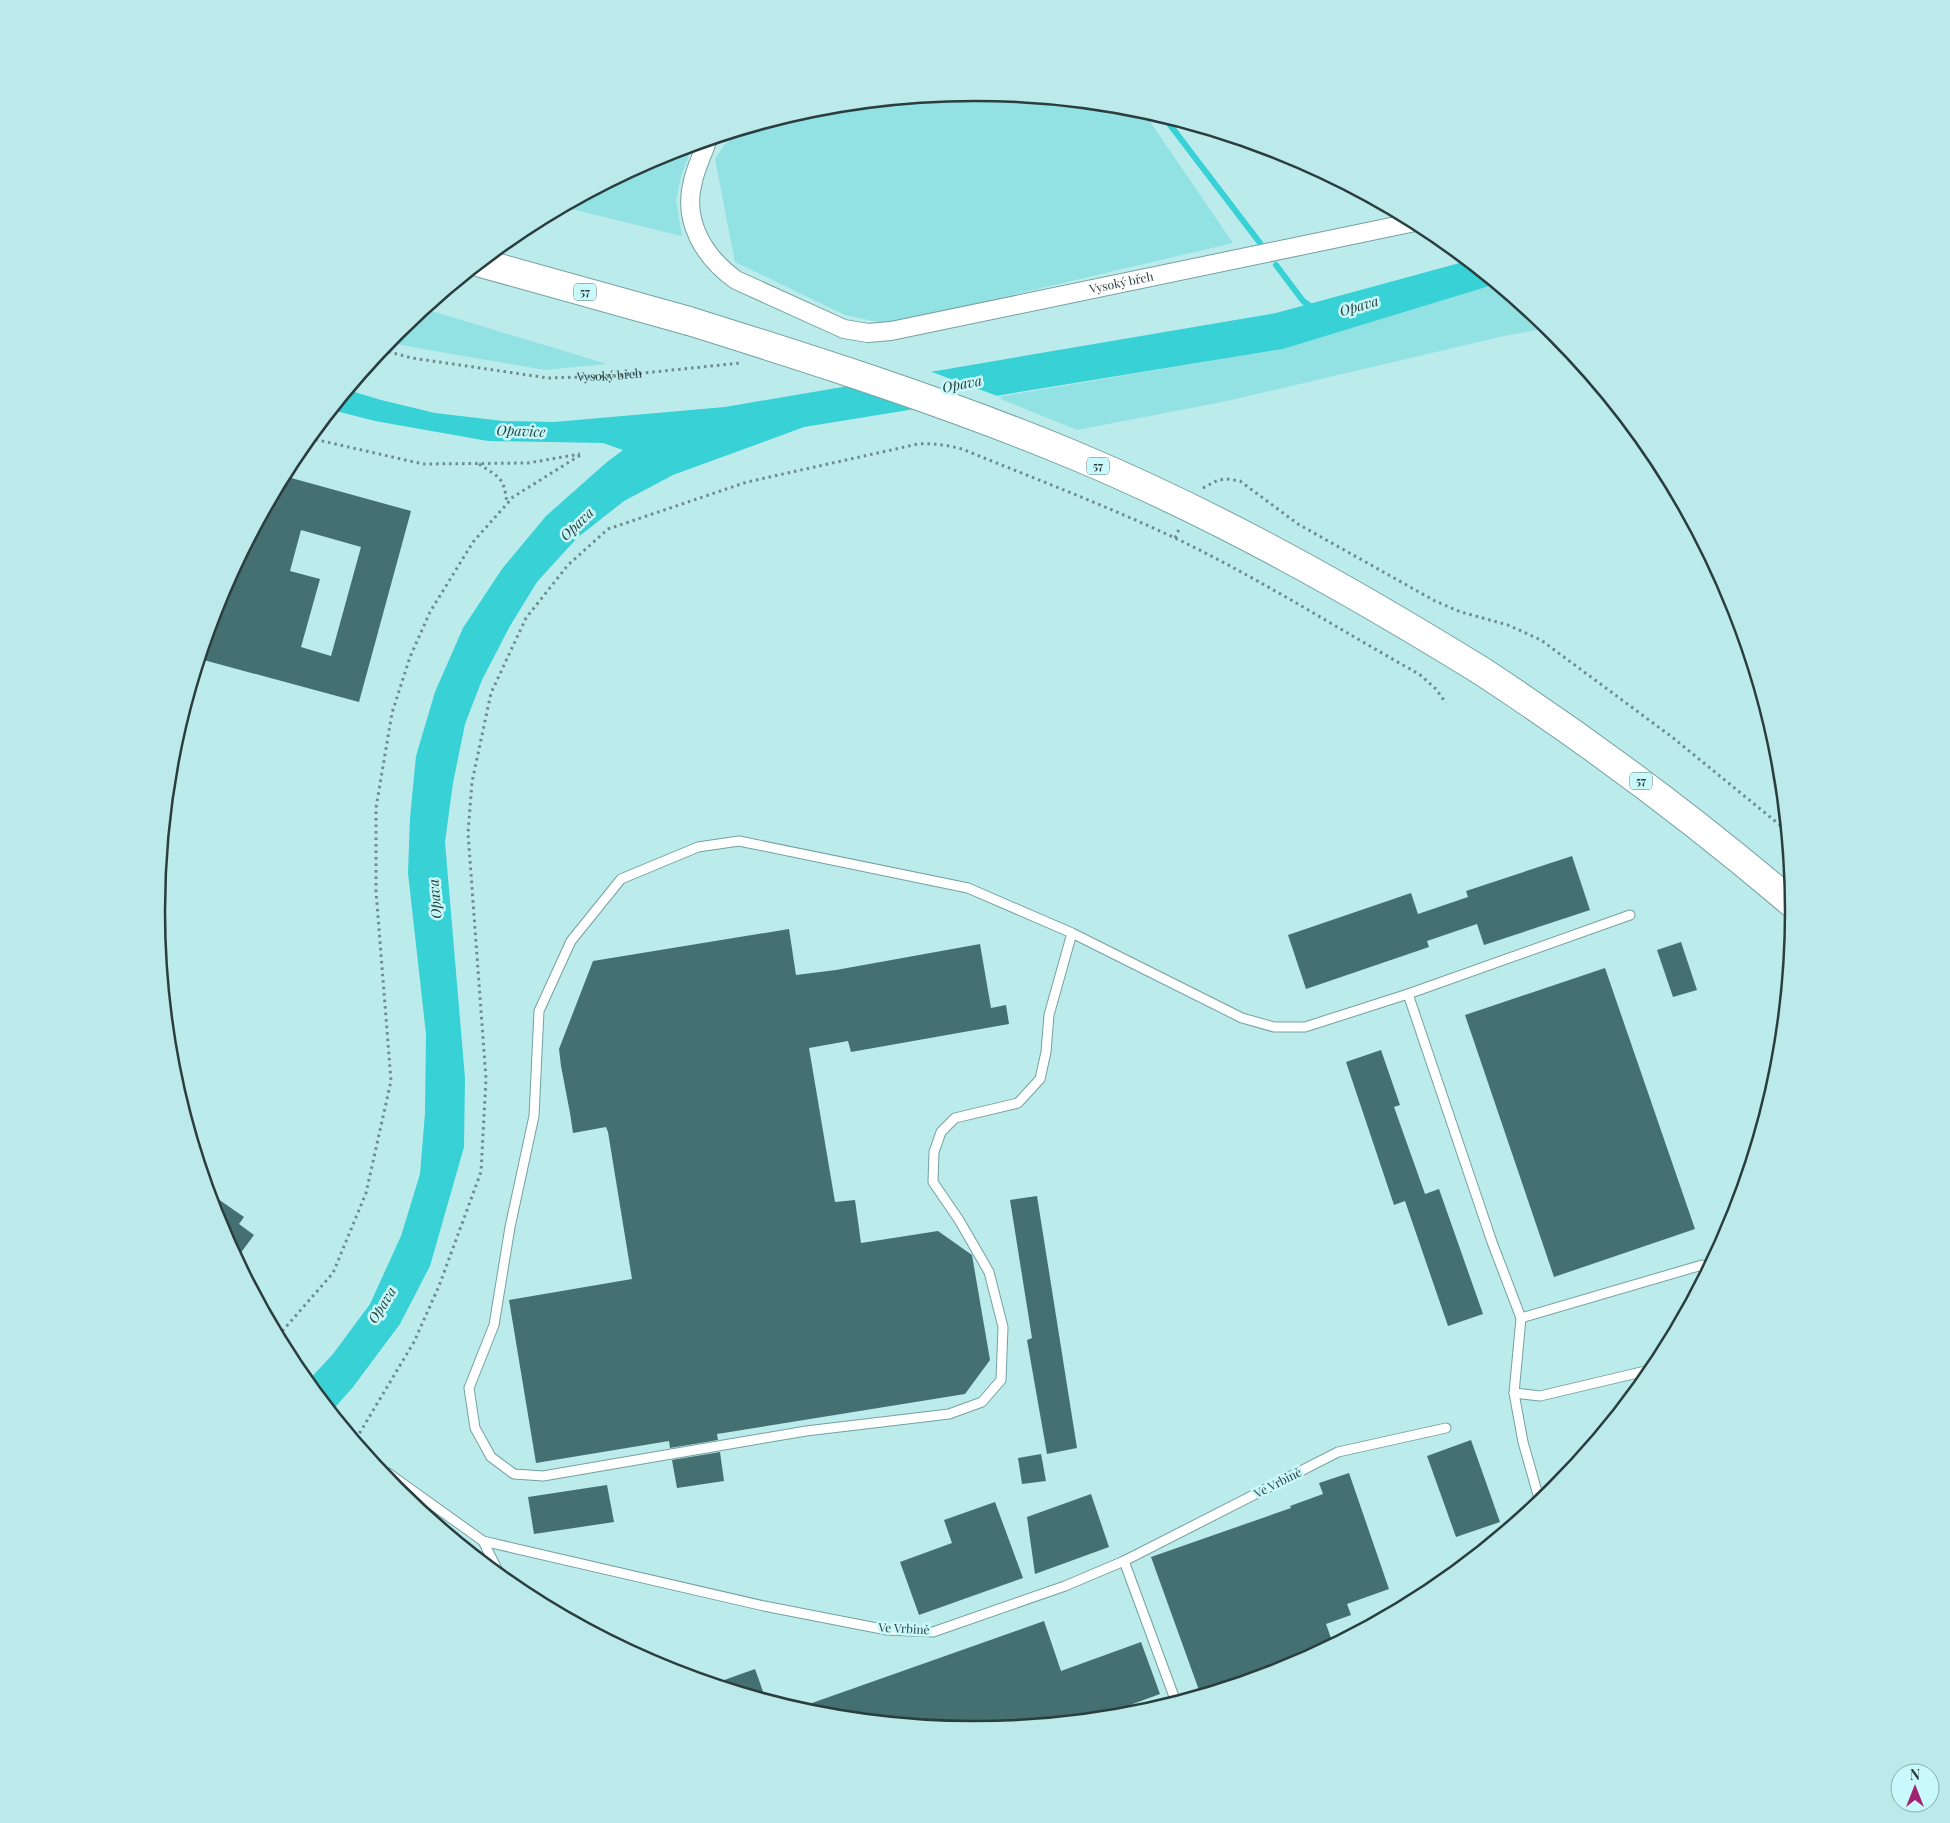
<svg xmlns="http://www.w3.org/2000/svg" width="1950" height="1823" font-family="'Playfair Display',serif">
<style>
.green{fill:#92e1e3}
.water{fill:#38d1d5}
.pier{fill:#bcebec}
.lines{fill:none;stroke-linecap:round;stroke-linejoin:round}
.stream{stroke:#38d1d5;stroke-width:6}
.building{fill:#447071;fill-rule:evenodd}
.lane-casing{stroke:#74a1a2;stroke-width:11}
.street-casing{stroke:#74a1a2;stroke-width:20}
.primary-casing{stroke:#74a1a2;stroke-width:30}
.path{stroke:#6c8c8d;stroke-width:3;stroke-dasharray:2.5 4;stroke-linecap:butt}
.lane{stroke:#fff;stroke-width:9}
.street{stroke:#fff;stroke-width:18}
.primary{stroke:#fff;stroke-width:28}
.primary-bridge-casing{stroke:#74a1a2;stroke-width:30;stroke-linecap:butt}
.primary-bridge{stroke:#fff;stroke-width:28}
.labels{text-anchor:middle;stroke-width:5;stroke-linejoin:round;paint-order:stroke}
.shield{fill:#c9f9fa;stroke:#5a7677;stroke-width:1}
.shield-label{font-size:11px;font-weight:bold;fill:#2b3e3f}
.street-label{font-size:12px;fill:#2b3e3f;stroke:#c9f9fa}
.water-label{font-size:14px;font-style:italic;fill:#253e3e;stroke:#c9f9fa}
.rim{fill:none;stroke:#2b3e3f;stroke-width:2.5}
</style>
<rect width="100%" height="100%" fill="#bcebec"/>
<!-- green -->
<g class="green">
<polygon points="975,93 1142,110 1233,243 888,324 845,315 735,262 715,159 725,144 747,129 816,108"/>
<polygon points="693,145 681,176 676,201 682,236 563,207 662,155"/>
<polygon points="1496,284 1549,328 1504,336 1227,401 1077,430 996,397 1283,349"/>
<polygon points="425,309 607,364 545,370 412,347 388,342 396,332"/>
</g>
<!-- water -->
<polygon class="water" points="1467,261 1496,284 1283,349 804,427 673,475 624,501 577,538 537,582 510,626 482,680 465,724 453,783 445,842 465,1078 464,1147 430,1266 400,1324 353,1387 331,1412 307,1382 333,1354 370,1304 401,1236 420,1174 425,1113 426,1034 408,873 410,818 416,756 435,692 463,628 502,569 546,516 607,462 623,450 603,443 488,441 375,421 332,410 348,390 381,400 435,413 503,421 554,422 725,407 1276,313"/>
<!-- pier -->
<polygon class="pier" points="929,371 1003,398 918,411 842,385"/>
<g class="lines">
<!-- stream -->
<g class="stream">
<polyline points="1164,117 1260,243"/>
<polyline points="1276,265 1303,301 1314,309"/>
</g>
</g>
<!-- building -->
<g class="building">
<path d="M284 476 411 511 359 702 200 659 218 598ZM301 530 361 547 331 656 301 647 320 579 290 571Z"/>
<polygon points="1572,856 1590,910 1484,945 1477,924 1427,941 1429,947 1306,989 1288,935 1411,893 1418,914 1468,897 1466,891"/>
<polygon points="789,929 796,975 836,970 980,944 991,1008 1006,1005 1009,1024 851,1052 848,1041 809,1048 835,1202 855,1200 861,1243 938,1231 972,1255 990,1360 965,1394 717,1434 718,1440 670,1448 669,1441 536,1463 509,1300 632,1279 608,1132 606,1127 573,1133 570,1113 561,1066 559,1049 593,961"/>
<polygon points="1681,942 1697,990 1673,997 1657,950"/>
<polygon points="1605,968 1695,1229 1554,1277 1465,1015"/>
<polygon points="1381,1050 1400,1105 1394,1107 1425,1194 1439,1189 1483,1314 1448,1326 1405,1201 1394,1205 1346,1062"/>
<polygon points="208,1192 244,1217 239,1224 254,1235 240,1254 230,1246 218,1225"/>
<polygon points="1037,1196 1077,1448 1047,1454 1027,1340 1032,1338 1010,1200"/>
<polygon points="1471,1440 1500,1522 1456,1537 1427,1456"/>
<polygon points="720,1452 724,1481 677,1488 672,1460"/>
<polygon points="1041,1454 1046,1481 1022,1484 1018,1458"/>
<polygon points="1349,1473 1389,1589 1347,1604 1351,1615 1326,1624 1331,1638 1238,1680 1200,1693 1151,1557 1291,1508 1290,1506 1323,1494 1319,1483"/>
<polygon points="607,1485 614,1522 534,1534 528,1497"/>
<polygon points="1091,1494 1109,1547 1035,1574 1027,1517"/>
<polygon points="995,1502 1023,1578 919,1615 900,1562 952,1543 944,1520"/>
<polygon points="1044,1621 1061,1671 1141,1642 1160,1694 1092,1719 975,1730 815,1715 795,1709"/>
<polygon points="755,1669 766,1700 713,1684"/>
</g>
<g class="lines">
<defs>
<g id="lane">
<polyline points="1072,933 1049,1015 1046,1052 1040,1079 1018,1103 955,1118 941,1132 934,1152 933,1182 959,1220 989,1272 1003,1327 1001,1380 982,1402 949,1414 806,1431 543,1476 514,1474 491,1457 475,1428 469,1388 494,1325 510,1227 534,1116 539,1011 571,941 621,879 698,847 739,841 968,888 1072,933 1242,1018 1274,1027 1305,1027 1408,994 1630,915"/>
<polyline points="1408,994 1492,1242 1521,1318 1514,1393 1523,1442 1540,1502"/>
<polyline points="1521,1318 1702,1265 1705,1275"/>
<polyline points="1514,1393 1540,1396 1654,1369"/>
<polyline points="383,1475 388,1473 483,1541 764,1606 887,1630 933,1632 1065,1586 1124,1561 1338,1452 1446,1428"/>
<polyline points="483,1541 501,1577"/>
<polyline points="1124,1561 1176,1702"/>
</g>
<g id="street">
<path id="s2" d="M707 141C703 154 696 167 693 181 682 221 704 257 736 280L844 329 868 333 891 331 1415 222"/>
</g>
<g id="primary">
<polyline points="481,263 689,321"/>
<path d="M1480 670C1590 742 1693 819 1793 904"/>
</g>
</defs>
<!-- lane casing -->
<use href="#lane" class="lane-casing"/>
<!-- street casing -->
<use href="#street" class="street-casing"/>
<!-- primary casing -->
<use href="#primary" class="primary-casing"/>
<!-- path -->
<g class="path">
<path id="s1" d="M382 350 412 358 548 378 615 376 740 363"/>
<polyline points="309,438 423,464 528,463 580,454"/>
<path d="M479 464C500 478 504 477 507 504"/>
<polyline points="1203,488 1218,480 1227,479 1240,481 1298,524 1435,601 1461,612 1508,625 1541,640 1672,737 1786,830"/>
<polyline points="1175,538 1180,527"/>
<polyline points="278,1336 333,1273 366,1193 391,1081 376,891 376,808 392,713 410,657 430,612 473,542 513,497 582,454"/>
<path d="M359 1446V1434L414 1342 439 1286 481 1172 486 1079 468 833 472 782 491 693 526 618 568 565 608 529 747 482 918 444C933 443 947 445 962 449 1033 478 1105 505 1175 538 1259 578 1338 629 1419 674L1436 689 1446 703"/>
</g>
<!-- lane -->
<use href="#lane" class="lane"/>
<!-- street -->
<use href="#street" class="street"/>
<!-- primary -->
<use href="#primary" class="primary"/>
<defs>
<path id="primary-bridge" d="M689 321C820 362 949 403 1076 456 1217 515 1350 590 1480 670"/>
</defs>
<!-- primary-bridge casing -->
<use href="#primary-bridge" class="primary-bridge-casing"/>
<!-- primary-bridge -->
<use href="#primary-bridge" class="primary-bridge"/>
</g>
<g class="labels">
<!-- shield labels -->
<g class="shield">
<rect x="574" y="283.5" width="22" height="17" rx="4"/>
<rect x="1087" y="457.5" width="22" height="17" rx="4"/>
<rect x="1630" y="772.5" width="22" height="17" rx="4"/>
</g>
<g class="shield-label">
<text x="585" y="296">57</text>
<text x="1098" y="470">57</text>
<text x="1641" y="785">57</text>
</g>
<!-- street labels -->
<g class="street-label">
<text dy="4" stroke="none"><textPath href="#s2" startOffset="559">Vysoký břeh</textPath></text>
<text dy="4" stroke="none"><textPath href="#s1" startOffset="230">Vysoký břeh</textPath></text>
<text transform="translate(1278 1483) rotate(-27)" y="4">Ve Vrbině</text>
<text transform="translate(904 1629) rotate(3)" y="4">Ve Vrbině</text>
</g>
<!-- water labels -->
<g class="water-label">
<text transform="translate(1359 306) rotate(-16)" y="5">Opava</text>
<text transform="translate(962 384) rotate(-11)" y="5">Opava</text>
<text transform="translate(521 431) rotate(2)" y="5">Opavice</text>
<text transform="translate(577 524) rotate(-44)" y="5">Opava</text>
<text transform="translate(435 899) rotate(-94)" y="5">Opava</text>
<text transform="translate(382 1305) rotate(-58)" y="5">Opava</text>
</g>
</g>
<!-- crop -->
<path d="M0 0H1950V1823H0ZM165 911a810 810 0 1 1 1620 0a810 810 0 1 1-1620 0Z" fill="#bceaeb" fill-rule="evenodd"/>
<path class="rim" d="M165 911a810 810 0 1 1 1620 0a810 810 0 1 1-1620 0Z"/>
<!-- north arrow -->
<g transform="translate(1915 1788)"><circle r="24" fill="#c9f9fa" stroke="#8aaeaf"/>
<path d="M0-4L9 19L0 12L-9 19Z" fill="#a22272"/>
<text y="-8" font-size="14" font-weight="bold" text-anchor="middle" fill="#2b3e3f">N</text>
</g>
</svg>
